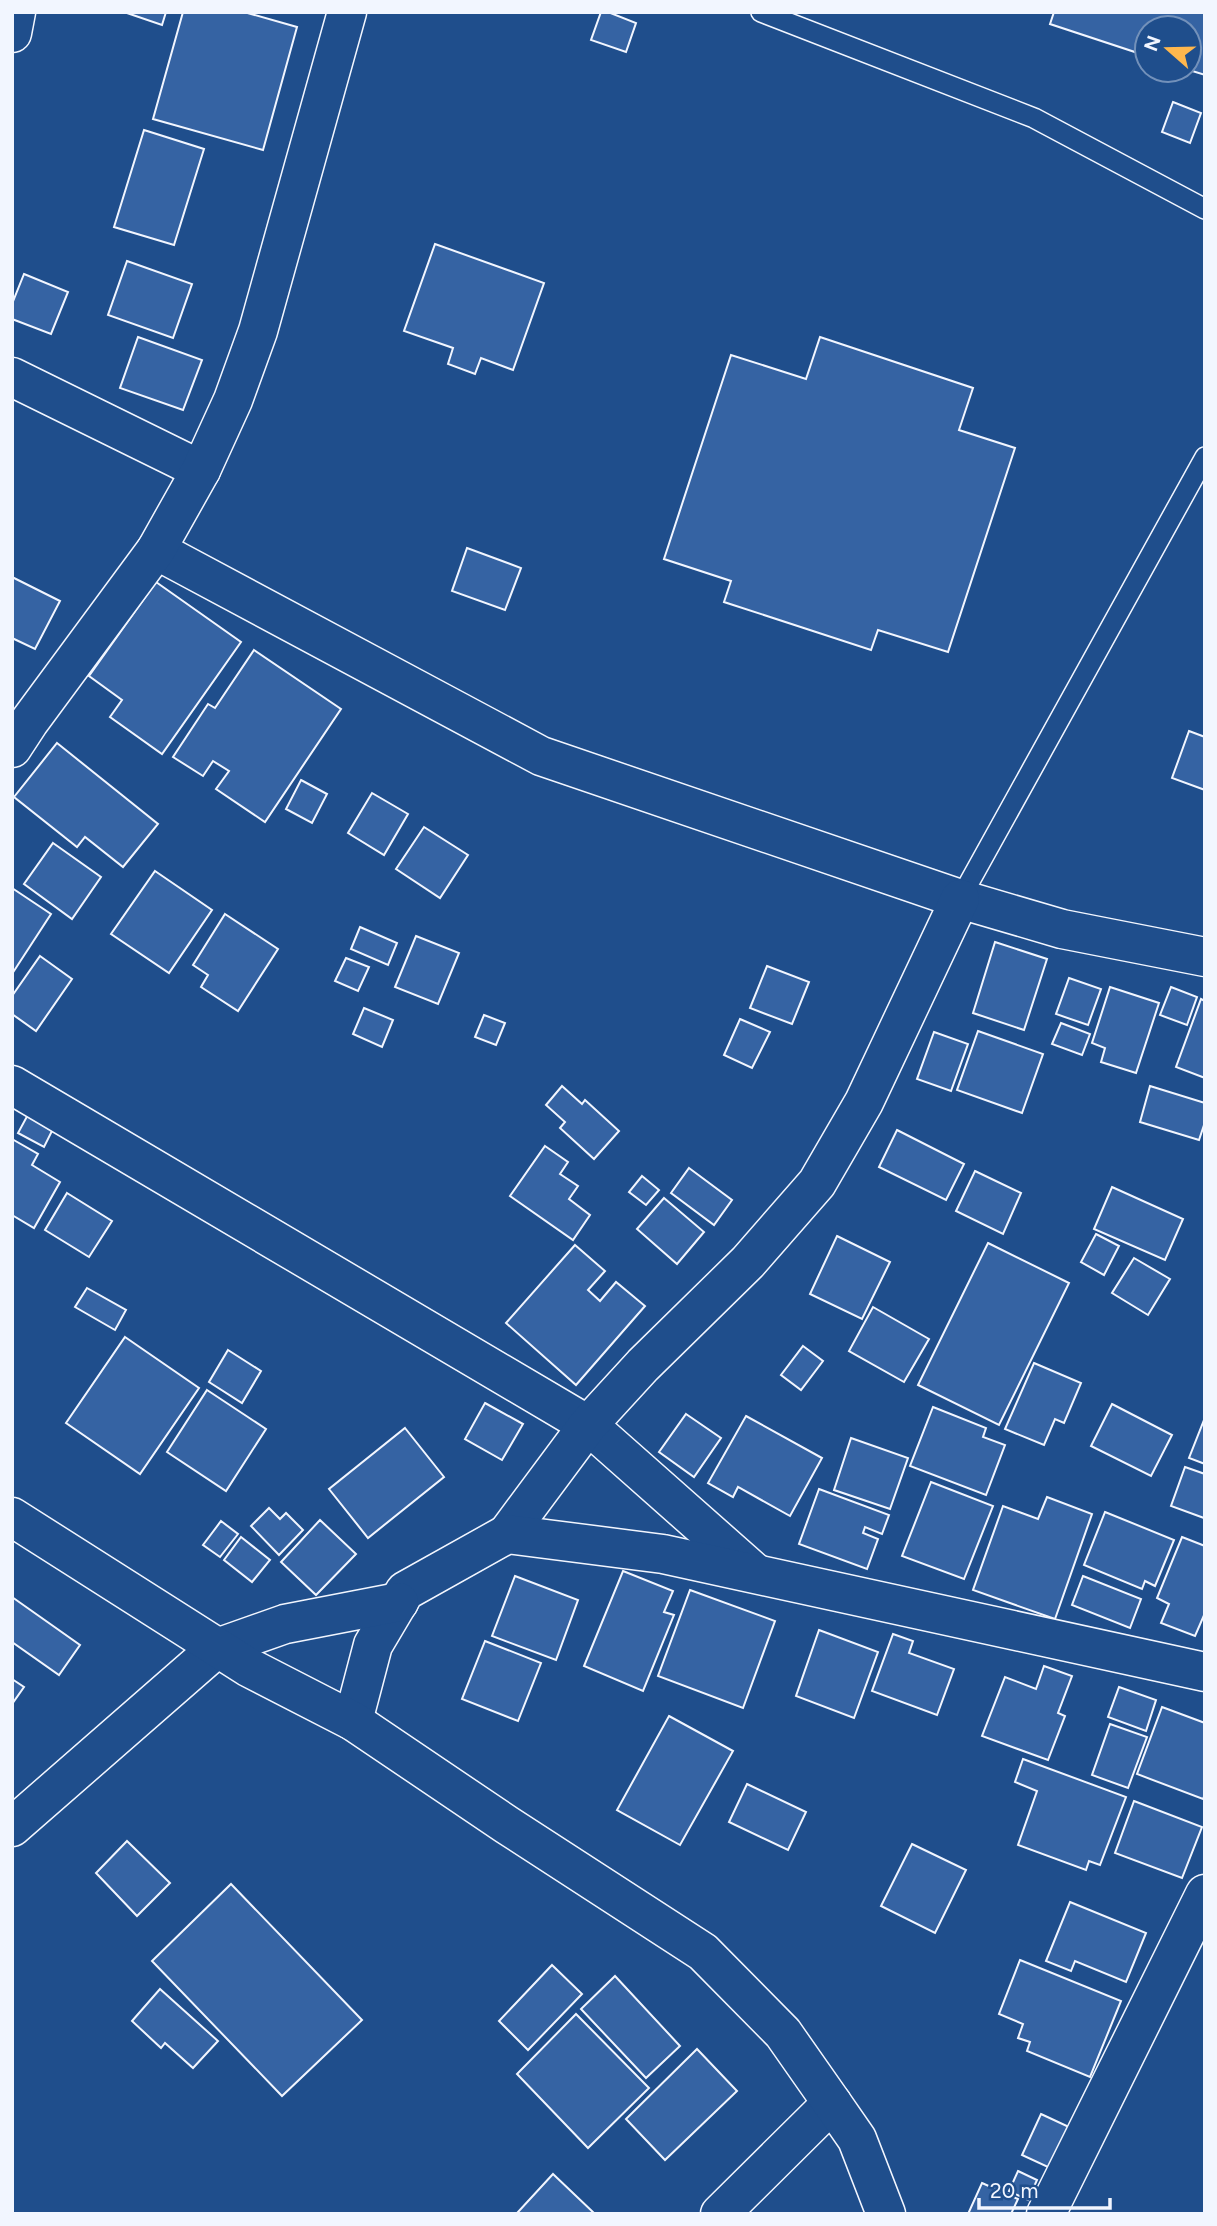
<svg xmlns="http://www.w3.org/2000/svg" width="1217" height="2226" font-family="Figtree,sans-serif">
<style>
.building{fill:#3563a3;stroke:#f2f6ff;stroke-width:2}
.lines{fill:none;stroke-linecap:round;stroke-linejoin:round}
.service-casing{stroke:#f2f6ff;stroke-width:22}
.minor-casing{stroke:#f2f6ff;stroke-width:41}
.primary-casing{stroke:#f2f6ff;stroke-width:41}
.service{stroke:#1f4e8c;stroke-width:19}
.minor{stroke:#1f4e8c;stroke-width:38}
.primary{stroke:#1f4e8c;stroke-width:38}
</style>
<rect width="100%" height="100%" fill="#1f4e8c"/>
<!-- building -->
<g class="building">
<polygon points="124,12 166,12 162,25"/>
<polygon points="183,12 244,12 297,27 263,150 153,119"/>
<polygon points="601,12 608,12 636,23 626,52 591,40"/>
<polygon points="1054,12 1205,12 1205,75 1189,70 1189,28 1147,28 1147,56 1050,24"/>
<polygon points="1173,102 1201,113 1190,143 1162,132"/>
<polygon points="144,130 204,149 174,245 114,227"/>
<polygon points="435,244 544,283 513,370 481,358 475,374 448,364 453,348 404,331"/>
<polygon points="127,261 192,284 173,338 108,315"/>
<polygon points="24,274 68,292 51,334 12,319 12,304"/>
<polygon points="138,337 202,360 183,410 120,388"/>
<polygon points="820,337 973,388 959,430 1015,448 948,652 878,630 871,650 724,602 731,581 664,559 731,355 806,379"/>
<polygon points="467,548 521,568 505,610 452,591"/>
<polygon points="12,577 60,601 35,649 12,638"/>
<polygon points="156,582 241,642 162,754 110,717 122,700 89,676"/>
<polygon points="254,650 341,709 265,822 216,789 229,771 213,761 203,776 173,757 208,704 215,708"/>
<polygon points="1189,731 1205,737 1205,790 1172,778"/>
<polygon points="57,743 158,824 123,867 85,837 77,847 14,797"/>
<polygon points="301,780 327,794 312,823 286,809"/>
<polygon points="372,793 408,814 384,855 348,833"/>
<polygon points="424,827 468,855 440,898 396,869"/>
<polygon points="53,843 101,877 72,919 24,884"/>
<polygon points="155,871 212,910 169,973 111,934"/>
<polygon points="12,888 51,914 12,974"/>
<polygon points="225,914 278,949 238,1011 201,987 208,975 193,965"/>
<polygon points="360,927 397,943 388,965 351,949"/>
<polygon points="416,936 459,953 438,1004 395,987"/>
<polygon points="995,942 1047,959 1024,1030 973,1013"/>
<polygon points="40,956 72,979 36,1031 12,1014 12,996"/>
<polygon points="346,958 369,967 358,991 335,981"/>
<polygon points="767,966 809,982 792,1024 750,1008"/>
<polygon points="1069,978 1101,989 1088,1025 1056,1014"/>
<polygon points="1110,987 1159,1003 1136,1073 1101,1062 1105,1048 1092,1043"/>
<polygon points="1171,987 1197,997 1187,1025 1160,1015"/>
<polygon points="1201,999 1205,1001 1205,1078 1176,1067"/>
<polygon points="364,1008 393,1020 382,1047 353,1034"/>
<polygon points="484,1015 505,1023 496,1045 475,1037"/>
<polygon points="740,1019 770,1032 752,1068 724,1055"/>
<polygon points="1061,1023 1090,1034 1082,1055 1052,1044"/>
<polygon points="978,1031 1043,1054 1022,1113 957,1090"/>
<polygon points="934,1032 968,1044 951,1091 917,1079"/>
<polygon points="562,1086 582,1104 585,1100 619,1131 594,1159 560,1128 565,1122 546,1105"/>
<polygon points="1150,1086 1205,1103 1205,1122 1199,1140 1140,1122"/>
<polygon points="31,1109 56,1123 44,1147 18,1133"/>
<polygon points="897,1130 964,1164 946,1200 879,1167"/>
<polygon points="12,1139 38,1154 32,1165 60,1182 34,1228 12,1215"/>
<polygon points="545,1146 568,1162 560,1174 578,1186 569,1199 590,1215 573,1240 510,1196"/>
<polygon points="689,1168 732,1200 714,1225 671,1193"/>
<polygon points="975,1171 1021,1193 1003,1234 956,1211"/>
<polygon points="642,1176 659,1190 646,1205 629,1192"/>
<polygon points="1112,1187 1183,1219 1165,1260 1094,1229"/>
<polygon points="67,1193 112,1221 89,1257 45,1230"/>
<polygon points="664,1198 704,1232 677,1264 637,1229"/>
<polygon points="1096,1234 1119,1246 1104,1275 1081,1262"/>
<polygon points="837,1236 890,1262 862,1319 810,1294"/>
<polygon points="988,1243 1069,1283 999,1425 918,1385"/>
<polygon points="575,1245 605,1271 588,1290 600,1301 616,1282 645,1306 576,1385 506,1323"/>
<polygon points="1134,1258 1170,1279 1148,1315 1112,1293"/>
<polygon points="87,1288 126,1310 115,1330 75,1307"/>
<polygon points="873,1307 929,1339 904,1382 849,1351"/>
<polygon points="125,1337 199,1388 140,1474 66,1423"/>
<polygon points="803,1346 823,1361 801,1390 781,1375"/>
<polygon points="228,1350 261,1371 242,1403 209,1382"/>
<polygon points="1034,1363 1081,1383 1064,1423 1055,1419 1044,1445 1005,1429"/>
<polygon points="207,1390 266,1429 226,1491 167,1452"/>
<polygon points="485,1403 523,1424 502,1460 465,1439"/>
<polygon points="1112,1404 1172,1435 1151,1476 1091,1446"/>
<polygon points="933,1407 986,1428 983,1437 1005,1445 986,1495 910,1466"/>
<polygon points="686,1414 721,1438 694,1477 659,1452"/>
<polygon points="746,1416 822,1458 790,1516 738,1487 733,1497 708,1483"/>
<polygon points="1204,1420 1205,1420 1205,1464 1189,1458"/>
<polygon points="405,1428 444,1477 368,1538 329,1489"/>
<polygon points="851,1438 908,1458 890,1509 834,1490"/>
<polygon points="1185,1467 1205,1474 1204,1518 1171,1506"/>
<polygon points="931,1482 993,1506 964,1579 902,1556"/>
<polygon points="819,1489 889,1515 882,1534 865,1527 863,1533 878,1539 867,1569 799,1544"/>
<polygon points="1047,1497 1092,1514 1055,1619 973,1590 1003,1506 1038,1519"/>
<polygon points="269,1508 280,1519 286,1513 303,1530 279,1555 251,1526"/>
<polygon points="1105,1512 1174,1540 1155,1586 1145,1581 1142,1589 1084,1565"/>
<polygon points="320,1520 356,1554 316,1595 281,1562"/>
<polygon points="221,1521 238,1534 220,1557 203,1545"/>
<polygon points="241,1537 270,1560 252,1582 224,1560"/>
<polygon points="1182,1537 1205,1546 1205,1613 1195,1636 1161,1623 1169,1604 1157,1598"/>
<polygon points="623,1571 673,1591 664,1612 674,1615 643,1691 584,1666"/>
<polygon points="515,1576 578,1600 556,1660 492,1636"/>
<polygon points="1083,1576 1141,1599 1130,1628 1072,1605"/>
<polygon points="690,1590 775,1621 743,1708 658,1676"/>
<polygon points="12,1597 80,1645 59,1675 12,1642"/>
<polygon points="819,1630 878,1652 854,1718 796,1696"/>
<polygon points="893,1634 913,1641 909,1653 954,1669 937,1715 872,1691"/>
<polygon points="485,1641 541,1663 518,1721 462,1699"/>
<polygon points="1044,1666 1072,1676 1058,1713 1065,1716 1048,1760 982,1736 1005,1677 1036,1689"/>
<polygon points="12,1679 24,1687 12,1704"/>
<polygon points="1119,1687 1156,1700 1146,1731 1108,1717"/>
<polygon points="1162,1707 1205,1723 1205,1794 1203,1799 1137,1774"/>
<polygon points="669,1716 733,1751 680,1845 617,1810"/>
<polygon points="1110,1724 1147,1737 1128,1788 1092,1775"/>
<polygon points="1023,1759 1126,1797 1100,1865 1089,1861 1086,1870 1018,1845 1037,1791 1015,1782"/>
<polygon points="747,1784 806,1812 788,1850 729,1822"/>
<polygon points="1134,1801 1202,1827 1182,1878 1115,1853"/>
<polygon points="127,1841 170,1883 137,1916 96,1873"/>
<polygon points="912,1844 966,1870 935,1933 881,1906"/>
<polygon points="231,1884 362,2020 282,2096 152,1961"/>
<polygon points="1070,1902 1146,1933 1126,1982 1075,1961 1071,1971 1046,1961"/>
<polygon points="1020,1960 1121,2001 1090,2077 1027,2051 1030,2042 1018,2038 1023,2024 999,2014"/>
<polygon points="552,1965 582,1994 528,2050 499,2021"/>
<polygon points="615,1976 680,2046 646,2078 581,2009"/>
<polygon points="160,1989 218,2041 193,2068 165,2043 161,2048 132,2021"/>
<polygon points="576,2014 649,2088 588,2148 517,2074"/>
<polygon points="697,2049 737,2091 665,2160 626,2119"/>
<polygon points="1041,2114 1069,2127 1050,2168 1022,2155"/>
<polygon points="1018,2171 1037,2180 1028,2200 1009,2191"/>
<polygon points="553,2174 595,2214 520,2214 518,2212"/>
<polygon points="982,2183 1018,2199 1011,2214 968,2214"/>
</g>
<g class="lines">
<defs>
<g id="service">
<polyline points="761,12 1034,118 1205,209"/>
<polyline points="960,899 1205,457"/>
</g>
<g id="minor">
<polyline points="12,33 16,12"/>
<polyline points="12,377 201,470"/>
<polyline points="156,550 541,756 960,899 1062,929 1205,957"/>
<polyline points="12,748 29,722 156,550 201,470 233,400 258,331 347,12"/>
<polyline points="12,1085 588,1425 754,1572"/>
<polyline points="507,1534 588,1425 643,1365 748,1262 817,1183 864,1102 960,899"/>
<polyline points="353,1721 373,1645 405,1591 507,1534 663,1554 1205,1672"/>
<polyline points="12,1827 217,1648 285,1624 399,1602"/>
<polyline points="720,2214 832,2103"/>
<polyline points="1046,2214 1205,1894"/>
</g>
<polyline id="primary" points="12,1517 248,1667 353,1721 507,1825 703,1952 783,2033 832,2103 857,2139 886,2214"/>
</defs>
<!-- service casing -->
<use href="#service" class="service-casing"/>
<!-- minor casing -->
<use href="#minor" class="minor-casing"/>
<!-- primary casing -->
<use href="#primary" class="primary-casing"/>
<!-- service -->
<use href="#service" class="service"/>
<!-- minor -->
<use href="#minor" class="minor"/>
<!-- primary -->
<use href="#primary" class="primary"/>
</g>
<!-- border -->
<rect width="1217" height="2226" fill="none" stroke="#f2f6ff" stroke-width="28"/>
<!-- north arrow -->
<g transform="translate(1168 49) rotate(290)"><circle r="33" fill="#1f4e8c" stroke="#7391ba" stroke-width="2"/>
<path d="M0-5L12 26L0 18L-12 26Z" fill="#ffb74d"/>
<text y="-10" font-size="19" font-weight="bold" text-anchor="middle" fill="#f2f6ff">N</text>
</g>
<!-- scale -->
<path d="M979 2198v10h131v-10" fill="none" stroke="#f2f6ff" stroke-width="3.5"/>
<text x="990" y="2198" font-size="21" fill="#f2f6ff" stroke="#1f4e8c" stroke-width="5" paint-order="stroke">20 m</text>
</svg>
